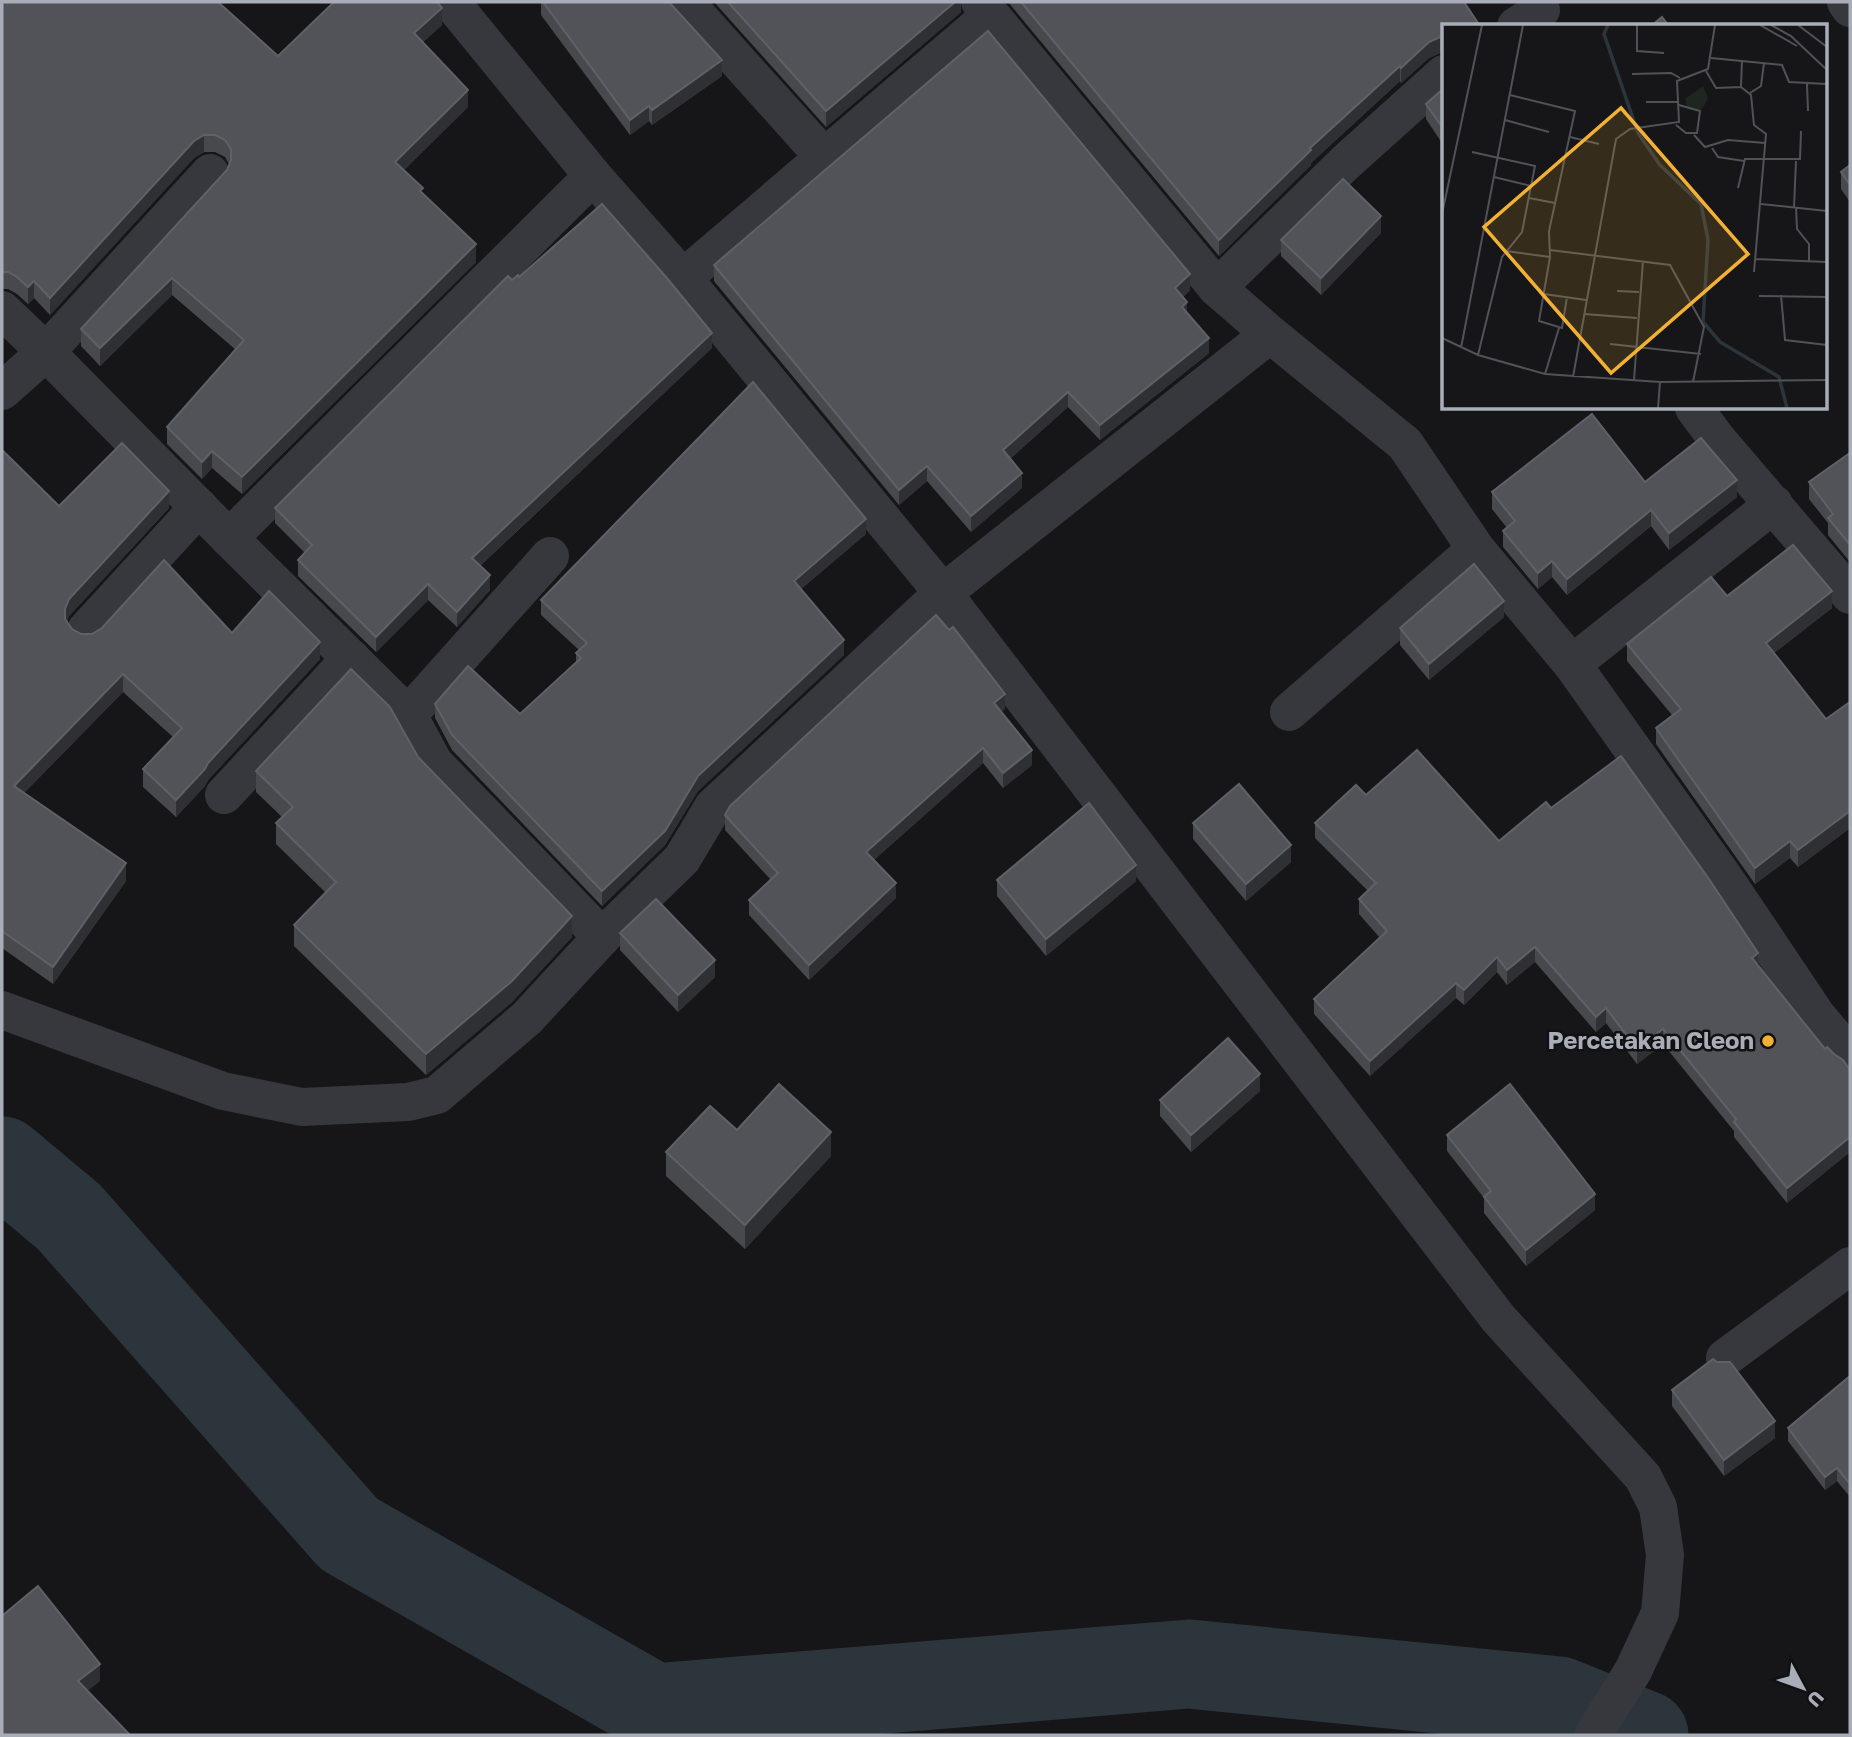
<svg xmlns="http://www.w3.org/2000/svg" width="1852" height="1737" font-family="'Golos Text',sans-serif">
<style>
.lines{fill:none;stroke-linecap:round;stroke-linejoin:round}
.river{stroke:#2c353c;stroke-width:89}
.minor{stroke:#37383d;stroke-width:38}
.wall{fill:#47494d}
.shaded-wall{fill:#2f3033}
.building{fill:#525359;stroke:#5f6168;stroke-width:2}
.poi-dot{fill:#f2b134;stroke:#111113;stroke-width:2.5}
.labels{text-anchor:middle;stroke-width:5;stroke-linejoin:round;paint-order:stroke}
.poi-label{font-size:24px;font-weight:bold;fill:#a8adb8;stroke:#111113;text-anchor:end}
.inset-river{fill:none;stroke:#2c353c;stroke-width:3.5}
.inset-road{fill:none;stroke:#505258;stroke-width:2}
.view{fill:#f2b134;fill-opacity:0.15;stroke:#f2b134;stroke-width:3.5}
.inset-edge{fill:none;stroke:#a8adb8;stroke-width:3.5}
</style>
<rect width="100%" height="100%" fill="#161618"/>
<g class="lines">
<!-- river -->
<polyline class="river" points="2,1161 69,1217 349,1534 654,1708 1189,1664 1559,1701 1644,1735"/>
<!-- minor -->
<g class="minor">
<polyline points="451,2 593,176 683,278 943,593 1498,1318 1643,1477 1658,1507 1665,1555 1660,1613 1633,1671 1593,1735"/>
<polyline points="685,2 824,157"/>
<polyline points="980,2 1217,288 1270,334 1405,444 1476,549 1572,664 1727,882 1817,1016 1850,1055"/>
<polyline points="1846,2 1850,8"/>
<polyline points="1516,26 1541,10"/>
<polyline points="683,278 990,16"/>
<polyline points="1217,288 1345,163 1444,74"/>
<polyline points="2,310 46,352 229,538 408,715 434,763 602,937"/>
<polyline points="2,391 46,352 210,173"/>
<polyline points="1694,408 1717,439 1850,595"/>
<polyline points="229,538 593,176"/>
<polyline points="86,630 199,507"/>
<polyline points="1572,664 1774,504"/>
<polyline points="1289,712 1476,549"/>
<polyline points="408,715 550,556"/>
<polyline points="224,795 351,658"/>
<polyline points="2,1010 223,1091 302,1107 408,1102 437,1095 527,1018 602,937 682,859 713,807 943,593 1270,334"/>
<polyline points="1725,1358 1850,1266"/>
</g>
</g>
<!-- wall -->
<g class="wall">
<polygon points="2,2 278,56 442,25 423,42 468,107 404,170 476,262 242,494 212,468 202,479 167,444 167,427 236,350 172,295 100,366 81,346 81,329 227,170 229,164 225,157 215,152 204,152 194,158 50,315 34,298 28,304 17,294 8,289 2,289"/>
<polygon points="541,2 669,2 722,76 652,125 649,121 630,135 541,15"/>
<polygon points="714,2 961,2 961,12 826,127"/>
<polygon points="1008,2 1464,2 1444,26 1444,53 1440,53 1429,58 1401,83 1400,81 1311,163 1311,165 1219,256"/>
<polygon points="1444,88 1444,146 1426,119 1426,104"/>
<polygon points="1850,165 1850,202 1841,189 1841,172"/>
<polygon points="1381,233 1321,295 1281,256 1281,240"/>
<polygon points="714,265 1190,290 1183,297 1187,313 1209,353 1100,440 1068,407 1010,459 1022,488 971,532 927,481 899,505 714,281"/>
<polygon points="519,277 712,348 480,566 490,590 457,627 428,600 376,652 298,576 298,560 305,553 275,523 275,508 512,280"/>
<polygon points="2,450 59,506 169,508 69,616 67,621 72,629 81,634 232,633 320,659 208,780 205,786 176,817 143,787 143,769 173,737 123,692 24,793 126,881 53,984 2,948"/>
<polygon points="1850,453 1850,562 1828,535 1828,523 1809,499 1809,482"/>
<polygon points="1645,482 1737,497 1669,550 1651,526 1567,595 1552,577 1538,589 1503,547 1503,531 1507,528 1492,509 1492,492"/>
<polygon points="866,534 801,589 844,655 698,791 665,845 602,906 452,750 435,718 435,704 520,714 576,663 576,653 579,650 541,615 541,600"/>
<polygon points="1727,596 1832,608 1774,653 1826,719 1850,702 1850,828 1798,867 1790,858 1755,884 1656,744 1656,728 1672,715 1627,661 1627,644"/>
<polygon points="1504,617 1429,680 1400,645 1400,628"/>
<polygon points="1005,709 1001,712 1032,765 1003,788 983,763 874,860 896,898 809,980 749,915 749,900 771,880 725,830 725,815"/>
<polygon points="418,757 572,937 512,1002 426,1075 294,946 294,925 325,892 276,844 276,823 282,817 256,792 256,771"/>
<polygon points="1366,795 1499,841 1551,808 1758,966 1825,1049 1834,1054 1850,1070 1850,1152 1787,1203 1734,1137 1734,1131 1663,1044 1637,1064 1606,1023 1596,1032 1535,962 1507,985 1497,972 1464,1005 1456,998 1370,1076 1314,1014 1314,999 1380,938 1359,914 1359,899 1368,891 1315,838 1315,823"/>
<polygon points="1193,823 1291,862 1246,901 1193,839"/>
<polygon points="997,880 1136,881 1046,956 997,896"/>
<polygon points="620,933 715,977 678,1012 620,950"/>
<polygon points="1260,1091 1191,1152 1160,1116 1160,1100"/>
<polygon points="737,1130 831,1156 745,1249 666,1176 666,1152"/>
<polygon points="1447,1135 1595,1210 1526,1266 1484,1213 1484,1198 1447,1151"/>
<polygon points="1850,1376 1850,1497 1837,1481 1825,1490 1788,1441 1788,1428"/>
<polygon points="1672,1390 1775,1438 1724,1476 1672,1406"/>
</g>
<!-- shaded-wall -->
<g class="shaded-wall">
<polygon points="955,2 961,2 961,12 826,127 826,111"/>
<polygon points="442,8 442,25 414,50 414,33"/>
<polygon points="1440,37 1440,53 1429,58 1401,83 1401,68 1429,42"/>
<polygon points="722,60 722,76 652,125 652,110"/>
<polygon points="1400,66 1400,81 1311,163 1311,165 1219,256 1219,240 1310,148"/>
<polygon points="468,90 468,107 395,179 395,162"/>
<polygon points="649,106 649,121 630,135 630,120"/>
<polygon points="204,135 204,152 194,158 50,315 50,298 194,141"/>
<polygon points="1381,216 1381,233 1321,295 1321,278"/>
<polygon points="476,244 476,262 242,494 242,477"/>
<polygon points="1190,274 1190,290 1175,304 1175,288"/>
<polygon points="172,278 172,295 100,366 100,348"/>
<polygon points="34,281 34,298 28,304 28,287"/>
<polygon points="1187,302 1187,317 1182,307"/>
<polygon points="712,333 712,348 472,573 472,558"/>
<polygon points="1209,338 1209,353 1100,440 1100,425"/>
<polygon points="1068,392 1068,407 1003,465 1003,450"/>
<polygon points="212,451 212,468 202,479 202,462"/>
<polygon points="927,466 927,481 899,505 899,490"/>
<polygon points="1022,473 1022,488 971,532 971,516"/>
<polygon points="1737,480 1737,497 1669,550 1669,533"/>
<polygon points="169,491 169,508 69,616 65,626 65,609 69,599"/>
<polygon points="1651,510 1651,526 1567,595 1567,579"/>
<polygon points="866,519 866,534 794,595 794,581"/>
<polygon points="1552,561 1552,577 1538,589 1538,573"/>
<polygon points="490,575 490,590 457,627 457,612"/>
<polygon points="428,584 428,600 376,652 376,637"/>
<polygon points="1832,591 1832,608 1766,659 1766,643"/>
<polygon points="1504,601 1504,617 1429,680 1429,664"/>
<polygon points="844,640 844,655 698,791 665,845 602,906 602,891 698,776"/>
<polygon points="320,642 320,659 208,780 205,786 176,817 176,800 208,763"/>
<polygon points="123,674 123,692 14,803 14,786"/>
<polygon points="1005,694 1005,709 994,718 994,703"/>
<polygon points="983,748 983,763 866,867 866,852"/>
<polygon points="1032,750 1032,765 1003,788 1003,773"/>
<polygon points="1850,811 1850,828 1798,867 1798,850"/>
<polygon points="1790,841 1790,858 1755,884 1755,868"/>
<polygon points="1291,845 1291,862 1246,901 1246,884"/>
<polygon points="126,863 126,881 53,984 53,967"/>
<polygon points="1136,865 1136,881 1046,956 1046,939"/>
<polygon points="896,883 896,898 809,980 809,965"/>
<polygon points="572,916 572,937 512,1002 426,1075 426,1054"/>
<polygon points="1535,947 1535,962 1507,985 1507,970"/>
<polygon points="1758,953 1758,968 1752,958"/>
<polygon points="1497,957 1497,972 1464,1005 1464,990"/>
<polygon points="715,960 715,977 678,1012 678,995"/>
<polygon points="1456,983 1456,998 1370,1076 1370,1061"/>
<polygon points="1606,1008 1606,1023 1596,1032 1596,1017"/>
<polygon points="1663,1029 1663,1044 1637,1064 1637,1049"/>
<polygon points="1260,1074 1260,1091 1191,1152 1191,1135"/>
<polygon points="831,1132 831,1156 745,1249 745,1225"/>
<polygon points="1850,1137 1850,1152 1787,1203 1787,1188"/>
<polygon points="1595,1194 1595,1210 1526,1266 1526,1250"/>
<polygon points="1775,1421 1775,1438 1724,1476 1724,1460"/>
<polygon points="1837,1468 1837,1481 1825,1490 1825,1477"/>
<polygon points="100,1664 100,1681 78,1699 78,1681"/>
</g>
<!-- building -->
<g class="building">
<polygon points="2,2 218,2 278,56 334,2 437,2 442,8 414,33 468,90 395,162 423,188 420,191 476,244 242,477 212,451 202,462 167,427 244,340 172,278 100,348 81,329 227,170 231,160 231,149 225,140 215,135 204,135 194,141 50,298 34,281 28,287 17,277 8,272 2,272"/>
<polygon points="543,2 669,2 722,60 652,110 649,106 630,120"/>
<polygon points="728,2 955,2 826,111"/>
<polygon points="1021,2 1464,2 1480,26 1444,26 1444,37 1440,37 1429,42 1401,68 1400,66 1310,148 1311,150 1219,240"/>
<polygon points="1662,17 1669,26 1651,26"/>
<polygon points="988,31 1190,274 1175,288 1187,302 1182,307 1209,338 1100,425 1068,392 1003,450 1022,473 971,516 927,466 899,490 714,265"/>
<polygon points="1444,88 1444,130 1426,104"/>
<polygon points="1850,165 1850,185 1841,172"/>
<polygon points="1343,179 1381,216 1321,278 1281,240"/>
<polygon points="602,204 666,277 712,333 472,558 490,575 457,612 428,584 376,637 298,560 312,545 275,508 508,276 512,280 518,275 519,277"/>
<polygon points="753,382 866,519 794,581 844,640 698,776 665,831 602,891 452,735 435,704 468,666 520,714 581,658 576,653 587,643 541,600"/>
<polygon points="1592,414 1645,482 1701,438 1737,480 1669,533 1651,510 1567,579 1552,561 1538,573 1503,531 1515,521 1492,492"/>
<polygon points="122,443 169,491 69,599 65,609 65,619 72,629 81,634 92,634 102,628 164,560 232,633 269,591 320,642 208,763 205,769 176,800 143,769 182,728 123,674 14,786 126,863 53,967 2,931 2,450 59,506"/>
<polygon points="1850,453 1850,545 1828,518 1833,514 1809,482"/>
<polygon points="1793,545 1832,591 1766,643 1826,719 1850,702 1850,811 1798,850 1790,841 1755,868 1656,728 1681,709 1627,644 1711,577 1727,596"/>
<polygon points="1474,564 1504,601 1429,664 1400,628"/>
<polygon points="936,615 949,630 953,627 1005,694 994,703 1032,750 1003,773 983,748 866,852 896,883 809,965 749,900 778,873 725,815 730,806"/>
<polygon points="351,669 390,707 418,757 572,916 512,981 426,1054 294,925 336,882 276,823 293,807 256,771"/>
<polygon points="1417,750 1499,841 1546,802 1551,808 1621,756 1709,879 1758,953 1752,958 1825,1049 1827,1047 1834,1054 1843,1060 1850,1070 1850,1137 1787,1188 1734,1122 1736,1119 1663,1029 1637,1049 1606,1008 1596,1017 1535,947 1507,970 1497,957 1464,990 1456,983 1370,1061 1314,999 1387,931 1359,899 1376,883 1315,823 1356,785 1366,795"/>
<polygon points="1239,784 1291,845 1246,884 1193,823"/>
<polygon points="1089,803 1136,865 1046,939 997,880"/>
<polygon points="656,899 715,960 678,995 620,933"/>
<polygon points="1228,1038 1260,1074 1191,1135 1160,1100"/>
<polygon points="779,1084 831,1132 745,1225 666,1152 710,1106 737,1130"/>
<polygon points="1510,1084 1595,1194 1526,1250 1484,1197 1491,1191 1447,1135"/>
<polygon points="1713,1359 1717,1362 1730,1362 1775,1421 1724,1460 1672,1390"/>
<polygon points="1850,1376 1850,1484 1837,1468 1825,1477 1788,1428"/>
<polygon points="38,1586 100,1664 78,1681 130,1735 2,1735 2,1616"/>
</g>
<!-- markers -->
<circle class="poi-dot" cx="1768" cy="1041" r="7"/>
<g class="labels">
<!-- poi labels -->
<g class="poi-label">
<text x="1754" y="1049">Percetakan Cleon</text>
</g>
</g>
<!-- overview -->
<g transform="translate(1442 24)">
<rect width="385" height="385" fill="#161618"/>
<path d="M261 62 266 74 262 82 258 87 245 85 243 75Z" fill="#1e261f"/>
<path class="inset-river" d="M166 1 162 10 196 109 218 141 259 180 266 216 261 298 278 318 337 353 345 384"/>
<path class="inset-road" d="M195 1V27L222 29M318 1 355 22M329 1 349 12 385 46M356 1 385 23M269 34 340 41 347 58 385 60M300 36 299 63 309 71 312 101 324 110 312 248M264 47 274 64 299 63M190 50 229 49 238 54M365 60 366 87M308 69 319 62 322 39M68 71 133 87 107 207 108 233 97 297 120 304 125 273M204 78H237M63 96 107 108M234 101 244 109H255L258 87 237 81M252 111 263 123 286 116 323 119M128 113 157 120M270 124 276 133 302 137M30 128 93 142 89 162 52 153M296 164 303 135H358L359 107M87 174 113 179M319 180 385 187M352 183 354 137M354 183 355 205 367 220V237M0 190 40 1M108 226 228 241 262 303 251 358M64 227 108 233M314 235 385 238M175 267 197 268M102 270 144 276M339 271 343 316 385 321M317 272 385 273M142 290 195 294M0 314 36 331 103 350 218 358 385 356M168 320 259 330M19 324 81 1M36 331 60 233 80 208 89 162M103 350 117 304M131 353 174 115 188 105 237 98 235 57 266 45 273 1M192 356 201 237M216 384 218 358"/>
<path class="view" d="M179 84 306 230 169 349 42 203Z"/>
<rect width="385" height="385" class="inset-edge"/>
</g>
<!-- border -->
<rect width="1852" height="1737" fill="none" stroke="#a8adb8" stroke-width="7"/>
<!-- north arrow -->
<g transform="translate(1803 1688) rotate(131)" stroke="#111113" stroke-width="5" paint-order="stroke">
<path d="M0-5L12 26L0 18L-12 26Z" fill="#a8adb8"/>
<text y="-10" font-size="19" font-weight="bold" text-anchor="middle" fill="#a8adb8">U</text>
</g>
</svg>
